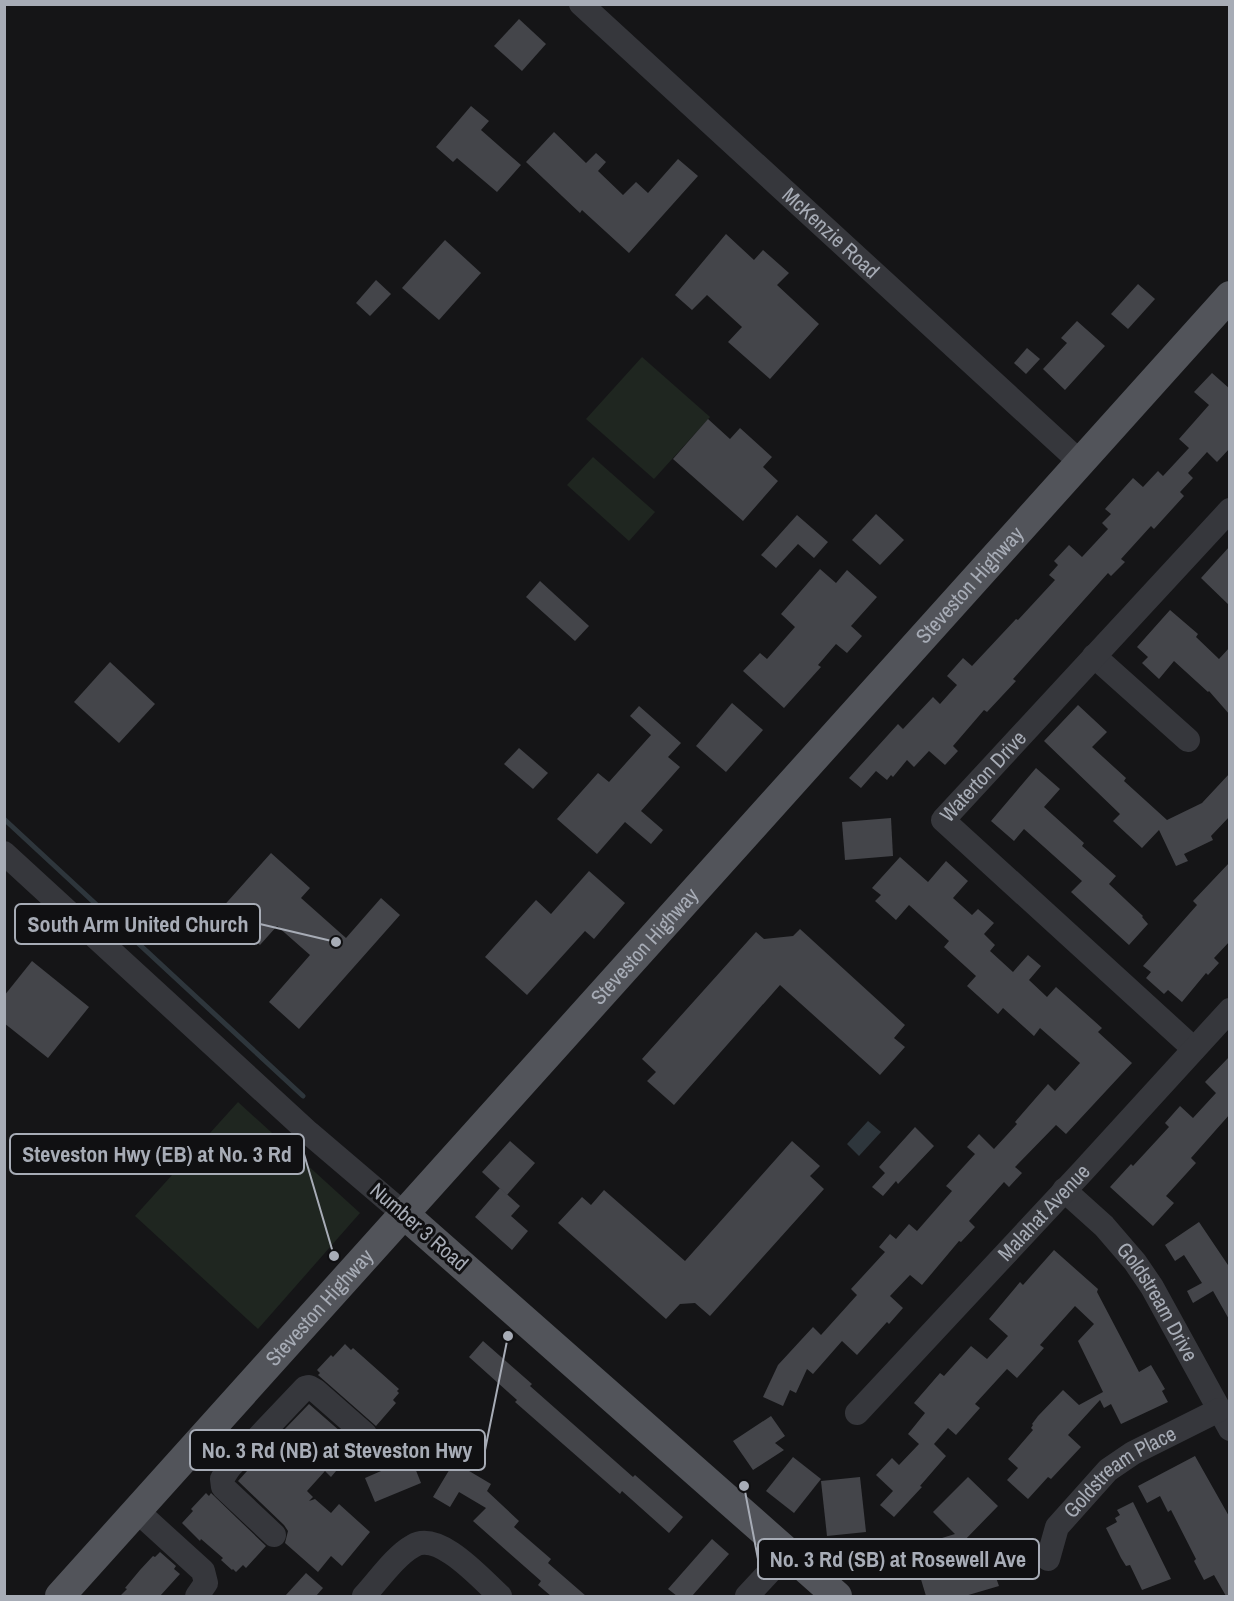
<svg xmlns="http://www.w3.org/2000/svg" width="1234" height="1601" font-family="'Archivo Narrow',sans-serif">
<style>
.green{fill:#1f2620}
.water{fill:#2e363c}
.lines{fill:none;stroke-linecap:round;stroke-linejoin:round}
.stream{stroke:#2e363c;stroke-width:5}
.building{fill:#44454a}
.minor{stroke:#36373c;stroke-width:24}
.major{stroke:#52545a;stroke-width:30}
.labels{text-anchor:middle;stroke-width:6;stroke-linejoin:round;paint-order:stroke}
.street-label{font-size:21px;fill:#a7acb6;stroke:#101012}
.leader{fill:none;stroke:#a7acb6;stroke-width:2}
.callout-dot{fill:#a7acb6;stroke:#101012;stroke-width:2}
.callout{fill:#101012;stroke:#a7acb6;stroke-width:2}
.callout-label{font-size:22px;text-anchor:middle;font-weight:bold;fill:#a7acb6}
</style>
<rect width="100%" height="100%" fill="#151517"/>
<!-- green -->
<g class="green">
<polygon points="642,357 710,417 654,479 586,419"/>
<polygon points="593,457 655,512 629,541 567,485"/>
<polygon points="238,1102 360,1213 258,1329 135,1216"/>
</g>
<!-- water -->
<polygon class="water" points="868,1121 881,1132 859,1156 847,1144"/>
<g class="lines">
<!-- stream -->
<polyline class="stream" points="4,819 303,1096"/>
</g>
<!-- building -->
<g class="building">
<polygon points="519,19 546,44 522,71 494,46"/>
<polygon points="471,106 489,121 481,130 521,165 497,192 457,158 453,162 436,147"/>
<polygon points="554,132 586,163 596,153 606,162 598,171 623,195 636,182 648,193 678,159 698,176 629,253 582,210 580,213 526,162"/>
<polygon points="726,234 754,260 763,250 789,273 777,285 819,324 770,379 728,342 742,327 707,295 692,310 675,295"/>
<polygon points="445,240 481,273 439,320 402,288"/>
<polygon points="376,280 391,294 370,316 356,303"/>
<polygon points="1138,284 1155,299 1128,329 1111,314"/>
<polygon points="1077,321 1105,346 1065,390 1043,369 1067,343 1061,338"/>
<polygon points="1027,348 1040,359 1026,374 1014,363"/>
<polygon points="1212,373 1230,389 1230,448 1217,462 1207,452 1188,473 1193,478 1180,492 1184,496 1154,529 1151,526 1121,559 1125,562 1111,576 1108,573 1013,679 1016,681 987,712 984,710 953,746 958,751 945,765 929,751 914,767 907,760 893,777 891,775 887,780 876,771 861,788 849,778 898,724 903,729 933,697 940,704 957,685 947,676 963,658 972,666 1016,619 1018,620 1055,580 1049,575 1058,565 1054,561 1069,545 1082,557 1108,529 1102,523 1111,514 1105,509 1133,478 1143,487 1158,471 1163,476 1189,448 1179,439 1209,405 1194,392"/>
<polygon points="708,419 730,439 740,428 772,457 763,467 778,481 743,521 673,459"/>
<polygon points="876,514 904,540 880,565 852,540"/>
<polygon points="797,515 828,542 814,558 798,544 776,568 761,555"/>
<polygon points="1230,546 1230,606 1201,578"/>
<polygon points="820,569 836,583 847,570 877,597 851,626 862,636 847,653 836,644 818,665 821,667 784,708 743,671 760,653 767,659 795,627 781,614"/>
<polygon points="540,581 589,626 575,641 526,597"/>
<polygon points="1170,610 1198,634 1196,637 1219,659 1230,647 1230,715 1209,691 1208,692 1174,661 1159,679 1142,663 1148,657 1137,647"/>
<polygon points="110,662 155,704 119,743 74,702"/>
<polygon points="732,703 763,730 726,772 696,746"/>
<polygon points="1078,705 1107,732 1092,747 1126,778 1124,781 1167,820 1202,803 1230,773 1230,816 1211,836 1213,840 1184,854 1188,861 1176,866 1159,830 1142,848 1113,821 1120,814 1044,741"/>
<polygon points="639,706 681,743 668,757 680,767 641,811 663,830 651,844 625,822 597,854 557,819 598,773 609,782 651,735 630,716"/>
<polygon points="519,748 548,773 533,789 504,764"/>
<polygon points="1036,768 1060,789 1044,807 1084,843 1082,846 1116,876 1109,884 1143,916 1142,917 1148,924 1129,945 1071,892 1082,881 1024,829 1014,841 991,821"/>
<polygon points="891,818 893,856 845,860 842,822"/>
<polygon points="271,853 310,888 301,898 346,938 381,898 400,915 299,1029 269,1002 310,955 277,926 260,945 220,910"/>
<polygon points="900,857 928,882 946,861 968,881 953,898 972,915 978,909 994,923 984,934 995,945 990,951 1013,972 1028,955 1041,966 1029,980 1047,997 1056,987 1102,1028 1098,1032 1132,1063 1066,1134 1056,1125 1015,1167 1022,1173 1009,1187 1004,1182 969,1221 975,1227 961,1242 959,1241 922,1285 910,1275 890,1296 903,1308 889,1324 887,1322 857,1355 842,1341 813,1374 807,1369 796,1393 790,1390 783,1406 763,1397 778,1365 813,1327 821,1335 857,1295 851,1289 885,1252 879,1247 890,1234 896,1239 909,1224 917,1231 952,1191 946,1186 975,1154 967,1147 979,1134 994,1149 1017,1124 1015,1122 1048,1084 1055,1091 1080,1063 1040,1028 1034,1036 1003,1008 998,1014 967,986 976,976 944,947 949,941 909,905 896,920 875,901 881,895 872,888"/>
<polygon points="1230,862 1230,941 1214,958 1219,963 1208,975 1206,973 1182,1002 1168,990 1164,994 1146,978 1151,972 1143,966 1197,905 1193,901"/>
<polygon points="589,871 625,903 594,939 585,931 527,995 485,957 536,900 551,914"/>
<polygon points="800,929 905,1025 894,1038 905,1047 880,1075 780,985 674,1105 647,1081 656,1072 642,1059 756,932 764,939 793,936"/>
<polygon points="32,961 89,1007 48,1058 4,1023 4,996"/>
<polygon points="1230,1056 1230,1114 1191,1158 1196,1163 1166,1196 1174,1203 1153,1226 1110,1187 1131,1164 1133,1166 1169,1127 1165,1123 1180,1106 1193,1118 1216,1093 1205,1082"/>
<polygon points="915,1127 934,1146 898,1184 896,1181 883,1196 872,1187 885,1173 879,1167"/>
<polygon points="510,1141 535,1163 507,1195 482,1172"/>
<polygon points="792,1141 820,1166 810,1176 824,1189 710,1316 695,1303 680,1304 666,1319 558,1223 582,1197 591,1205 604,1190 685,1261"/>
<polygon points="500,1188 520,1206 511,1216 528,1231 512,1250 475,1217"/>
<polygon points="1199,1222 1230,1268 1230,1321 1213,1291 1193,1303 1187,1291 1202,1283 1184,1255 1175,1261 1165,1245"/>
<polygon points="1054,1250 1098,1289 1097,1292 1139,1372 1151,1365 1165,1389 1162,1391 1168,1402 1121,1424 1111,1404 1104,1408 1100,1400 1068,1435 1081,1447 1051,1479 1048,1477 1028,1499 1007,1480 1018,1468 1008,1459 1033,1430 1031,1428 1033,1425 1032,1424 1038,1416 1063,1390 1079,1405 1103,1392 1078,1341 1094,1324 1075,1306 1040,1345 1044,1348 1017,1378 1007,1369 975,1404 980,1408 956,1435 948,1428 934,1444 946,1456 920,1486 922,1487 894,1517 880,1505 893,1491 876,1475 892,1458 899,1465 919,1444 908,1434 925,1413 914,1403 940,1373 944,1376 971,1346 987,1359 1008,1336 989,1319 1020,1282 1023,1285"/>
<polygon points="483,1341 532,1384 530,1386 633,1477 635,1475 683,1517 669,1533 622,1491 620,1494 515,1402 517,1400 469,1357"/>
<polygon points="345,1344 351,1350 353,1348 399,1389 397,1391 399,1393 393,1400 396,1403 376,1426 318,1375 320,1373 317,1370 331,1355 333,1357"/>
<polygon points="309,1404 357,1446 331,1477 325,1471 307,1491 313,1497 309,1501 315,1499 331,1513 339,1504 370,1532 342,1566 331,1556 318,1572 285,1543 288,1531 284,1525 238,1481 264,1452 266,1454 284,1434 282,1432"/>
<polygon points="771,1416 785,1436 775,1443 784,1450 753,1470 733,1441"/>
<polygon points="1195,1456 1230,1518 1230,1596 1226,1596 1214,1575 1204,1580 1194,1561 1196,1559 1171,1510 1168,1512 1160,1496 1147,1503 1138,1486"/>
<polygon points="793,1457 821,1479 794,1513 766,1491"/>
<polygon points="411,1458 421,1483 375,1502 365,1478"/>
<polygon points="454,1462 491,1484 487,1491 519,1521 514,1527 551,1559 548,1563 586,1596 551,1596 538,1585 541,1581 473,1521 486,1508 459,1492 450,1507 433,1497"/>
<polygon points="860,1477 866,1532 827,1536 821,1481"/>
<polygon points="968,1477 998,1506 959,1546 967,1575 993,1569 999,1586 965,1596 926,1596 913,1553 931,1547 929,1542 955,1534 933,1512"/>
<polygon points="206,1493 209,1496 211,1493 266,1546 246,1568 243,1565 236,1572 233,1569 232,1570 221,1560 223,1558 201,1539 200,1541 182,1523 193,1511 191,1509"/>
<polygon points="1133,1502 1171,1579 1142,1590 1130,1565 1126,1566 1121,1558 1106,1528 1117,1522 1115,1518 1120,1515 1117,1510"/>
<polygon points="712,1539 729,1554 692,1596 677,1596 668,1589"/>
<polygon points="160,1552 176,1566 174,1569 180,1574 160,1596 120,1596 127,1589 125,1588 140,1570 153,1556 155,1557"/>
<polygon points="306,1573 323,1588 316,1596 285,1596"/>
</g>
<g class="lines">
<!-- minor -->
<g class="minor">
<path id="s1" d="M581 4 1080 462"/>
<polyline points="1094,656 1188,740"/>
<polyline points="4,853 309,1133 404,1214"/>
<path id="s2" d="M1194 1049 943 820 1230 510"/>
<path id="s3" d="M1064 1190 1104 1226 1135 1262 1152 1287 1230 1429"/>
<path id="s4" d="M857 1413 1082 1172 1230 1010"/>
<polyline points="200,1442 229,1468"/>
<polyline points="137,1511 203,1571 206,1583 197,1596"/>
<polyline points="274,1535 223,1487 222,1479 229,1468 305,1388 309,1387 316,1391 365,1434"/>
<path id="s5" d="M1048 1559 1057 1527 1108 1470 1133 1453 1219 1410"/>
<path d="M364 1596C378 1581 395 1556 413 1546 439 1530 482 1580 500 1596"/>
<polyline points="747,1596 787,1553"/>
</g>
<!-- major -->
<g class="major">
<polyline points="404,1214 837,1596"/>
<path id="s6" d="M60 1596 1230 296"/>
</g>
</g>
<g class="labels">
<!-- street labels -->
<g class="street-label">
<text dy="7" stroke="none"><textPath href="#s1" startOffset="339">McKenzie Road</textPath></text>
<text dy="7" stroke="none"><textPath href="#s6" startOffset="1360">Steveston Highway</textPath></text>
<text dy="7" stroke="none"><textPath href="#s2" startOffset="399">Waterton Drive</textPath></text>
<text dy="7" stroke="none"><textPath href="#s6" startOffset="874">Steveston Highway</textPath></text>
<text dy="7" stroke="none"><textPath href="#s4" startOffset="274">Malahat Avenue</textPath></text>
<text transform="translate(419 1227) rotate(41)" y="7">Number 3 Road</text>
<text dy="7" stroke="none"><textPath href="#s3" startOffset="147">Goldstream Drive</textPath></text>
<text dy="7" stroke="none"><textPath href="#s6" startOffset="388">Steveston Highway</textPath></text>
<text dy="7" stroke="none"><textPath href="#s5" startOffset="118">Goldstream Place</textPath></text>
</g>
</g>
<!-- callouts -->
<path class="leader" d="M336 942L260 924M334 1256L304 1154M508 1336L485 1450M744 1486L758 1559"/>
<g class="callout-dot">
<circle cx="336" cy="942" r="6"/>
<circle cx="334" cy="1256" r="6"/>
<circle cx="508" cy="1336" r="6"/>
<circle cx="744" cy="1486" r="6"/>
</g>
<g class="callout">
<rect x="15" y="904" width="245" height="40" rx="6"/>
<rect x="10" y="1134" width="294" height="40" rx="6"/>
<rect x="190" y="1430" width="295" height="40" rx="6"/>
<rect x="758" y="1539" width="281" height="40" rx="6"/>
</g>
<g class="callout-label">
<text x="138" y="932">South Arm United Church</text>
<text x="157" y="1162">Steveston Hwy (EB) at No. 3 Rd</text>
<text x="337" y="1458">No. 3 Rd (NB) at Steveston Hwy</text>
<text x="898" y="1567">No. 3 Rd (SB) at Rosewell Ave</text>
</g>
<!-- border -->
<rect width="1234" height="1601" fill="none" stroke="#a7acb6" stroke-width="12"/>
</svg>
